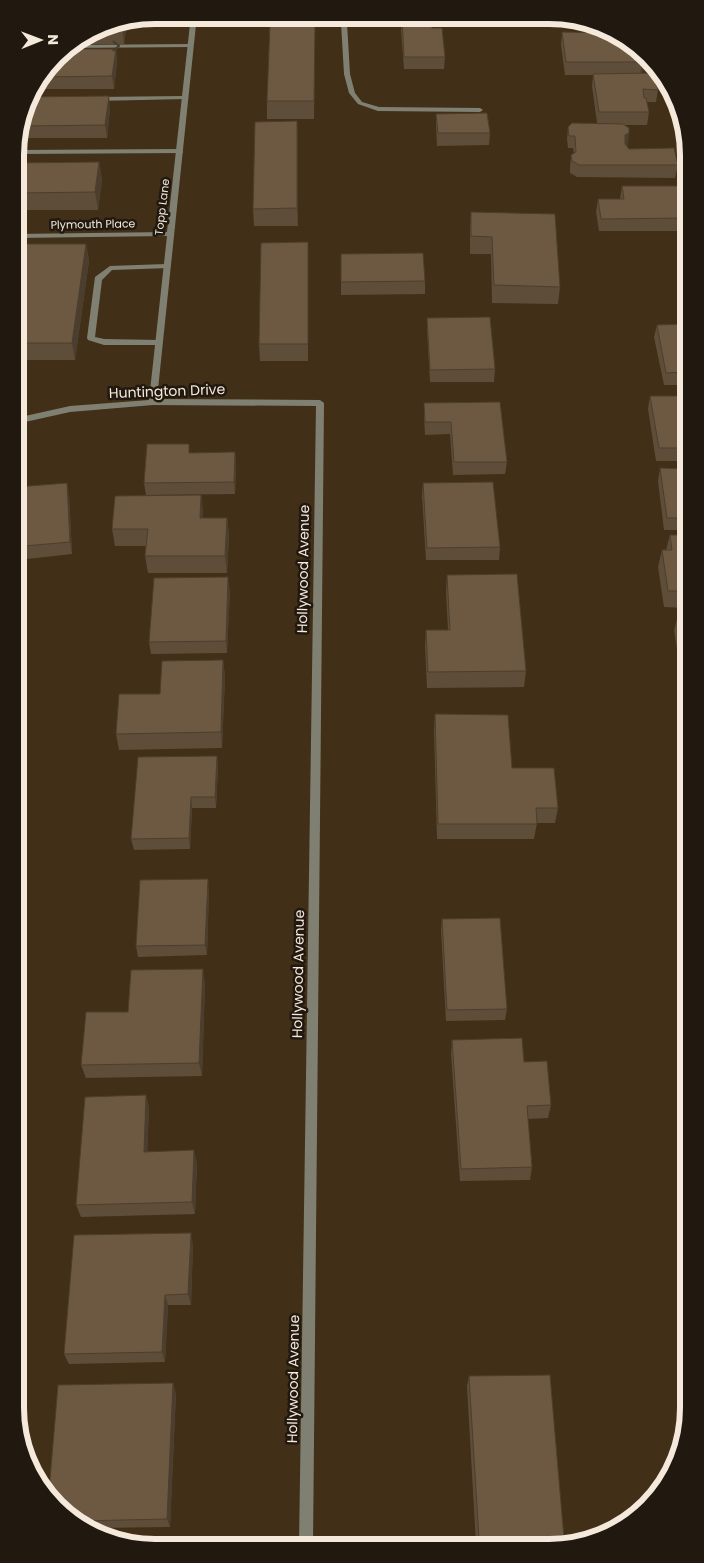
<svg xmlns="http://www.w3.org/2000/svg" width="704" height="1563" font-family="Poppins,sans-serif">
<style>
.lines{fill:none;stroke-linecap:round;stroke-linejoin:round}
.lane{fill:#808072;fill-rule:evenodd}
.street{fill:#808072;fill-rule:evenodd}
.wall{fill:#5e4d38}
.shaded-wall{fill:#4c3e2e}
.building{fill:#6d5941;stroke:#4c3e2e}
.oneway{stroke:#423d32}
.labels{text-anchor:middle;stroke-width:5;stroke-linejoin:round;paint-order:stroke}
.far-street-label{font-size:11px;fill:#f5e9db;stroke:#21190f}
.street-label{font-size:14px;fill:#f5e9db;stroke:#21190f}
.rim{fill:none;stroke:#f5e9db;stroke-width:6}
</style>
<rect width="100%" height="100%" fill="#422f18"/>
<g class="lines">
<!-- lane -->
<g class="lane">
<polygon points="344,21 347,23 350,74 355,93 362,102 379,107 480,108 483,110 480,112 378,111 358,104 349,93 344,74 341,23"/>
<polygon points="191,44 193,45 193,47 65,48 70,45"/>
<polygon points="184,96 186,97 186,99 95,101 92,99 95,97"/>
<polygon points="180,149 183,149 183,153 15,154 15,150"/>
<polygon points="166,264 170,266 169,268 112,270 102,280 95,337 104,339 158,340 161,341 161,345 104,345 88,340 87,338 95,277 110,266"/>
</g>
<!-- street -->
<g class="street">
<polygon points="191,15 197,15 157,399 320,400 324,403 313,1544 299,1545 316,406 153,405 70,412 16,424 16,418 70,406 149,400 167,236 16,238 16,234 167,232"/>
<polygon points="341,16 347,16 346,24 341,23"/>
</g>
</g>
<!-- wall -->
<g class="wall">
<polygon points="402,18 432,28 445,57 444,69 404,69 401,30"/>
<polygon points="569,18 576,18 587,23 570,23"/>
<polygon points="127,21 124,44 72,44 102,26"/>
<polygon points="315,24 314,119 267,119 267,101"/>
<polygon points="562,32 642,50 645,56 643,71 641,73 658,90 656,102 647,102 649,112 647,125 624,125 628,146 627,146 629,149 678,165 675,178 577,177 570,173 570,168 571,155 574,154 573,148 568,148 567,139 568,127 597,123 592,86 593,75 565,75 561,45"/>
<polygon points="116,49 117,62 114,89 34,89 34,87 62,50"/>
<polygon points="110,109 107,138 25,138 23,126"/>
<polygon points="436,114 490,133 489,145 437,146 436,126"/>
<polygon points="297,121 298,226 254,226 253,209"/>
<polygon points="99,162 102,180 98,210 16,210 15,163"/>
<polygon points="622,186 684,186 685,231 599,231 596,212 598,199 620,199"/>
<polygon points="471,212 560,287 558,304 492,303 491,254 470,254 470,230"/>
<polygon points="16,244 86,244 89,261 75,360 16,360"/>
<polygon points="341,254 425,281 425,294 341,295"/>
<polygon points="308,260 308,361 260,361 259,344"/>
<polygon points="427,318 495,369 494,382 430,382 427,330"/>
<polygon points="685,324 685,385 664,385 654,337 657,325"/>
<polygon points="650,396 685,396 685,461 656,461 648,409"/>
<polygon points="424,403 507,462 505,474 453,475 450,434 425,435 424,416"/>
<polygon points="235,452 236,465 235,494 146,495 144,483 190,453"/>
<polygon points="660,468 685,469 686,530 664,530 658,481"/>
<polygon points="423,483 500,547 499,560 426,560 422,495"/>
<polygon points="17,487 69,495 72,554 27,559 24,546 24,542 17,543"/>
<polygon points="201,495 203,512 202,518 227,518 229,535 227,573 148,573 145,556 146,546 115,546 112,529"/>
<polygon points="670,535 686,535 686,608 664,607 658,567 662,550 666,550"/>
<polygon points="447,575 526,671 524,687 427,688 425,646 426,630 448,630 446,592"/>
<polygon points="230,590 227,653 151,654 149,642"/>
<polygon points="677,619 686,619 686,689 684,689 674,631"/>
<polygon points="223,660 225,677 222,748 119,750 116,734"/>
<polygon points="435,714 512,768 558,808 555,823 537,823 534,839 437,839 434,731"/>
<polygon points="217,756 218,767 216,808 192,808 190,849 134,850 131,839"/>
<polygon points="687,846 687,879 683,857"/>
<polygon points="209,890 207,955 138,957 136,946"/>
<polygon points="442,919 507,1009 505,1020 446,1021 441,930"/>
<polygon points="205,983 202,1076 86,1078 81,1065 128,1012"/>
<polygon points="452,1040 524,1062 551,1105 548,1118 528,1119 532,1167 530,1180 460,1181 451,1054"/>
<polygon points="146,1095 149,1108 147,1151 197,1163 195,1214 81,1217 76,1205"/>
<polygon points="193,1245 191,1305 168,1305 165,1362 69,1364 64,1354"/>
<polygon points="469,1376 564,1538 561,1543 476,1544 467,1386"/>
<polygon points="176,1393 170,1527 94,1528 62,1513"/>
</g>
<!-- shaded-wall -->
<g class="shaded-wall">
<polygon points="122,21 127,21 124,44 122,27"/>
<polygon points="315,24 315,42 314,119 314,101"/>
<polygon points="116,49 117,62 114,89 112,76"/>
<polygon points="645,59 643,71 640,75 642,62"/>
<polygon points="109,96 110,109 107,138 105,125"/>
<polygon points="297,121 298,139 298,226 297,208"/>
<polygon points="629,133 628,146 623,148 625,135"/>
<polygon points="99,162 102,180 98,210 95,192"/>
<polygon points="86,244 89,261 75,360 72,343"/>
<polygon points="235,452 236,465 235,494 234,482"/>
<polygon points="67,483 69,495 72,554 70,542"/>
<polygon points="201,495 203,512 202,535 200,518"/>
<polygon points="227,518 229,535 227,573 225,556"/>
<polygon points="228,577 230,590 227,653 226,641"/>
<polygon points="223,660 225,677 222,748 221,732"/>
<polygon points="217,756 218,767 216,808 215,797"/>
<polygon points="191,797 192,808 190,849 189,838"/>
<polygon points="208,879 209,890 207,955 205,945"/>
<polygon points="203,969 205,983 202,1076 199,1063"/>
<polygon points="146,1095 149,1108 147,1164 144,1152"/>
<polygon points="194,1150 197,1163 195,1214 192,1202"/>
<polygon points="191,1233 193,1245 191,1305 188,1294"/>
<polygon points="165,1295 168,1305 165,1362 162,1352"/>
<polygon points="173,1383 176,1393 170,1527 167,1519"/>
</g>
<!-- building -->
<g class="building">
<polygon points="431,17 432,28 442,28 445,57 404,57 402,18"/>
<polygon points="122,21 122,27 100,27 102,26"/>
<polygon points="270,24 315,24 314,101 267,101"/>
<polygon points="562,32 607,33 642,50 642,51 640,51 644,54 645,59 642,62 566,62"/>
<polygon points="63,49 116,49 112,76 42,77"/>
<polygon points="655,73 658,90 643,89 644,98 646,98 649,112 599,112 593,74"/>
<polygon points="109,96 105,125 23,126 28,97"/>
<polygon points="487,113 490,133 438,133 436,114"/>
<polygon points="297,121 297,208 253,209 255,122"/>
<polygon points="572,123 623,124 629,128 629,133 625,135 625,144 629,149 674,148 678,165 579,165 572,161 571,155 576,152 575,136 569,136 568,127"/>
<polygon points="99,162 95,192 15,193 15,163"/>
<polygon points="622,186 684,186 684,218 601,219 598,199 624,199"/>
<polygon points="471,212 555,214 560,287 494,285 492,237 471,236"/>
<polygon points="308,242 308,344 259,344 261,243"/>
<polygon points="16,244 86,244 72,343 16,343"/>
<polygon points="423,253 425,281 341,282 341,254"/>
<polygon points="490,317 495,369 430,370 427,318"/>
<polygon points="685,324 685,372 666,373 657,325"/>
<polygon points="650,396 685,396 685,448 659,448"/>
<polygon points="500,402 507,462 454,462 451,422 425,422 424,403"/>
<polygon points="147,444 189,444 189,453 235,452 234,482 144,483"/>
<polygon points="660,468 685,469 686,518 667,518"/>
<polygon points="493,482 500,547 427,548 423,483"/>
<polygon points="67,483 70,542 24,546 24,529 17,530 17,487"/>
<polygon points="201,495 200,518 227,518 225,556 145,556 148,529 112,529 115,496"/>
<polygon points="670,535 686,535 686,591 668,591 662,550 672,550"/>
<polygon points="517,574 526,671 428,672 426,630 450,630 447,575"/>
<polygon points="228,577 226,641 149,642 154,578"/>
<polygon points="677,619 686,619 686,673"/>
<polygon points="223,660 221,732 116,734 119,694 160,694 162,661"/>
<polygon points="435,714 508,715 512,768 554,768 558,808 536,808 537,824 438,824"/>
<polygon points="217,756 215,797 191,797 189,838 131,839 138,757"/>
<polygon points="208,879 205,945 136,946 140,880"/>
<polygon points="500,918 507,1009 447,1010 442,919"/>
<polygon points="203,969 199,1063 81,1065 86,1012 128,1012 131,970"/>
<polygon points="522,1038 524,1062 547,1061 551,1105 527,1106 532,1167 461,1169 452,1040"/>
<polygon points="146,1095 144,1152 194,1150 192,1202 76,1205 85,1097"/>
<polygon points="191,1233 188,1294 165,1295 162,1352 64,1354 74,1235"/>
<polygon points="550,1375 564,1538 479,1539 469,1376"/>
<polygon points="173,1383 167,1519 78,1521 62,1513 49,1491 58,1385"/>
</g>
<!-- one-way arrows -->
<defs><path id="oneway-chevron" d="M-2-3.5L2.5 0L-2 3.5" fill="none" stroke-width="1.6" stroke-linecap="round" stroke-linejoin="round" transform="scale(1.25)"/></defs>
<use class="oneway" href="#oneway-chevron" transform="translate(116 46)"/>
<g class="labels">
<!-- far-street labels -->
<g class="far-street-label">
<text transform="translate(162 207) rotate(-83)" y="4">Topp Lane</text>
<text transform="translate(93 224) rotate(-1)" y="4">Plymouth Place</text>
</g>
<!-- street labels -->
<g class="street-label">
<text transform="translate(167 391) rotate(-2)" y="5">Huntington Drive</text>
<text transform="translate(303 569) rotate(-89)" y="5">Hollywood Avenue</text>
<text transform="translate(298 974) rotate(-89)" y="5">Hollywood Avenue</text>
<text transform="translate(293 1379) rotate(-89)" y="5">Hollywood Avenue</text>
</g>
</g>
<!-- crop -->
<path d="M0 0H704V1563H0ZM155 24H549A131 131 0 0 1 680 155V1408A131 131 0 0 1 549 1539H155A131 131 0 0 1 24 1408V155A131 131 0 0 1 155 24Z" fill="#21190f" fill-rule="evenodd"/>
<path class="rim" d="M155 24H549A131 131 0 0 1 680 155V1408A131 131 0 0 1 549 1539H155A131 131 0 0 1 24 1408V155A131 131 0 0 1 155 24Z"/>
<!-- north arrow -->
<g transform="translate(40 40) rotate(89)" stroke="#21190f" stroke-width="4" paint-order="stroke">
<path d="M0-4L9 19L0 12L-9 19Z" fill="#f5e9db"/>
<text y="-8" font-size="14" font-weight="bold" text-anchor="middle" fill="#f5e9db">N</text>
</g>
</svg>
